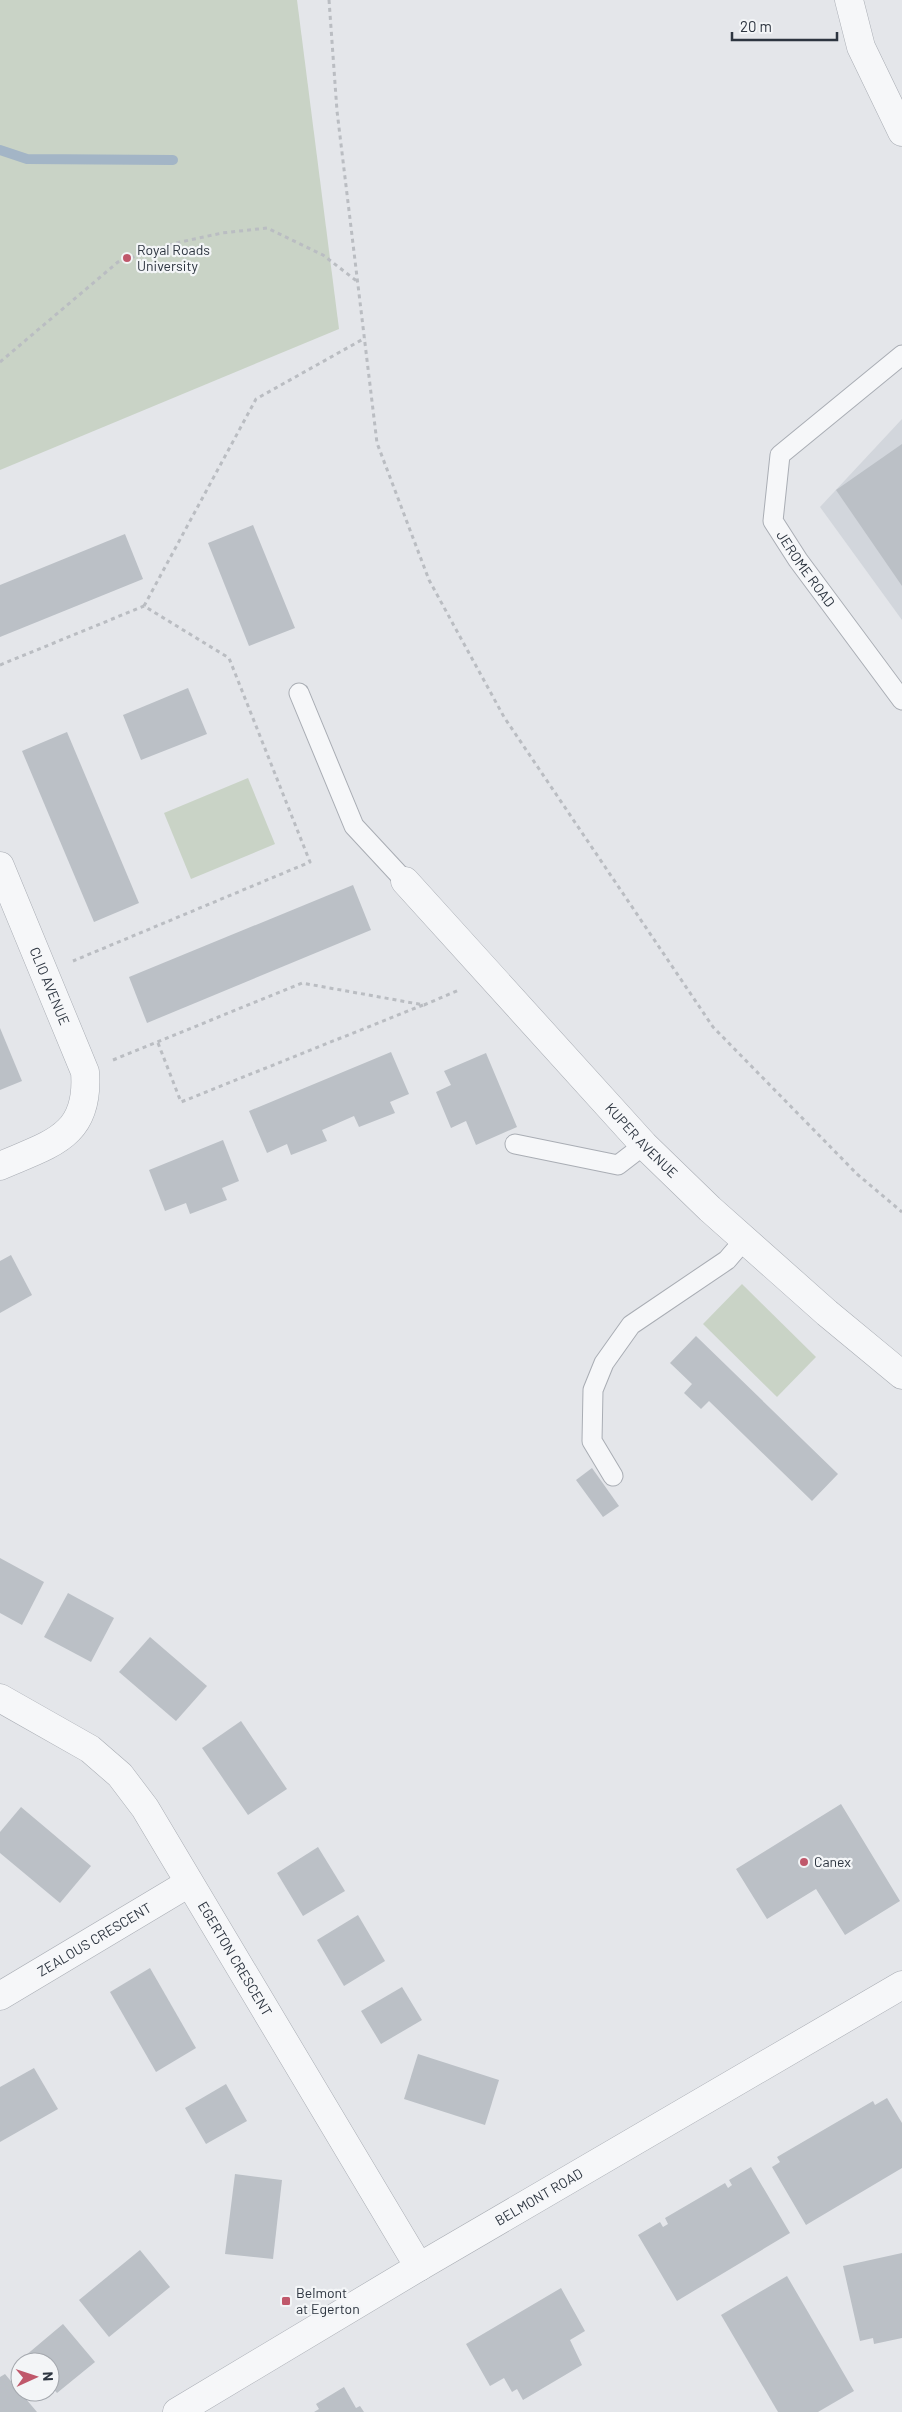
<svg xmlns="http://www.w3.org/2000/svg" width="902" height="2412" font-family="Barlow,sans-serif">
<style>
.built{fill:#d2d6dc}
.green{fill:#c9d3c6}
.lines{fill:none;stroke-linecap:round;stroke-linejoin:round}
.stream{stroke:#a3b5c6;stroke-width:10}
.building{fill:#bbc0c6}
.service-casing{stroke:#a9adb4;stroke-width:21}
.minor-casing{stroke:#a9adb4;stroke-width:29}
.tertiary-casing{stroke:#a9adb4;stroke-width:29}
.path{stroke:#babdc2;stroke-width:3;stroke-dasharray:4 4;stroke-linecap:butt}
.service{stroke:#f6f7f9;stroke-width:19}
.minor{stroke:#f6f7f9;stroke-width:28}
.tertiary{stroke:#f6f7f9;stroke-width:28}
.poi-dot{fill:#c0586b;stroke:#f3f5f7;stroke-width:2}
.labels{text-anchor:middle;stroke-width:4.5;stroke-linejoin:round;paint-order:stroke}
.poi-label{font-size:14px;fill:#2d3540;stroke:#f3f5f7;text-anchor:start}
.street-label{font-size:14px;fill:#2d3540;stroke:#f3f5f7}
</style>
<rect width="100%" height="100%" fill="#e4e6ea"/>
<!-- built -->
<polygon class="built" points="902,419 902,620 820,507"/>
<!-- green -->
<g class="green">
<polygon points="0,0 297,0 339,329 0,470"/>
<polygon points="248,778 275,844 191,879 164,813"/>
<polygon points="742,1284 816,1357 777,1397 703,1324"/>
</g>
<g class="lines">
<!-- stream -->
<polyline class="stream" points="0,150 27,159 173,160"/>
</g>
<!-- building -->
<g class="building">
<polygon points="902,444 902,586 836,490"/>
<polygon points="253,525 295,628 249,646 208,543"/>
<polygon points="125,534 143,579 0,637 0,585"/>
<polygon points="188,688 207,734 141,760 123,715"/>
<polygon points="67,732 139,903 94,922 22,751"/>
<polygon points="353,885 371,930 147,1023 129,977"/>
<polygon points="0,1028 22,1081 0,1090"/>
<polygon points="391,1052 409,1094 390,1102 395,1113 359,1127 354,1116 322,1130 327,1141 291,1155 287,1144 267,1153 249,1111"/>
<polygon points="486,1053 517,1127 476,1145 466,1121 451,1128 436,1092 451,1085 444,1071"/>
<polygon points="223,1140 239,1181 222,1188 227,1200 190,1214 186,1203 165,1211 149,1170"/>
<polygon points="11,1255 32,1295 0,1313 0,1261"/>
<polygon points="696,1336 838,1474 812,1501 709,1401 701,1409 684,1393 692,1384 670,1363"/>
<polygon points="592,1468 619,1506 603,1517 576,1480"/>
<polygon points="0,1558 44,1582 22,1625 0,1613"/>
<polygon points="68,1593 114,1618 91,1662 44,1637"/>
<polygon points="150,1637 207,1686 176,1721 119,1672"/>
<polygon points="241,1721 287,1789 248,1815 202,1748"/>
<polygon points="841,1804 900,1901 845,1935 816,1889 767,1919 736,1869"/>
<polygon points="21,1807 91,1866 60,1903 0,1853 0,1832"/>
<polygon points="318,1847 345,1891 303,1916 277,1873"/>
<polygon points="358,1915 385,1961 344,1986 317,1940"/>
<polygon points="150,1968 196,2048 156,2072 110,1992"/>
<polygon points="402,1987 422,2020 381,2044 361,2011"/>
<polygon points="418,2054 499,2080 485,2125 404,2099"/>
<polygon points="34,2068 58,2109 0,2142 0,2087"/>
<polygon points="226,2084 247,2121 206,2144 185,2108"/>
<polygon points="887,2098 902,2123 902,2168 806,2225 772,2167 780,2162 777,2157 873,2101 875,2105"/>
<polygon points="751,2167 790,2233 677,2301 638,2235 660,2222 663,2227 668,2224 665,2218 725,2183 728,2188 732,2185 729,2180"/>
<polygon points="235,2174 282,2180 273,2259 225,2254"/>
<polygon points="140,2250 170,2287 109,2337 79,2300"/>
<polygon points="902,2253 902,2338 874,2344 873,2338 860,2341 843,2266"/>
<polygon points="787,2276 854,2391 818,2412 778,2412 721,2315"/>
<polygon points="561,2288 585,2331 570,2340 582,2365 523,2400 517,2389 512,2392 504,2378 490,2386 466,2344"/>
<polygon points="63,2324 95,2362 57,2393 50,2385 50,2362 31,2362 25,2356"/>
<polygon points="5,2374 20,2392 37,2412 0,2412 0,2377"/>
<polygon points="344,2387 356,2408 360,2406 364,2412 314,2412 319,2409 316,2404"/>
</g>
<g class="lines">
<defs>
<g id="service">
<path id="s1" d="M902 355 780 455 773 521 798 560 902 700"/>
<polyline points="299,693 354,826 405,881"/>
<polyline points="515,1144 618,1165 644,1145"/>
<polyline points="613,1476 592,1441 593,1390 604,1363 631,1325 727,1260 745,1239"/>
</g>
<g id="minor">
<polyline points="849,0 861,47 902,132"/>
<path id="s2" d="M0 866 85 1072C90 1137 50 1144 0 1166"/>
<path id="s3" d="M405 881 644 1145 710 1209 827 1313 902 1375"/>
<path id="s4" d="M0 1698 90 1749 120 1775 145 1808 419 2267"/>
<path id="s5" d="M0 1996 189 1883"/>
</g>
<g id="tertiary">
<path id="s6" d="M177 2412 419 2267 902 1985"/>
</g>
</defs>
<!-- service casing -->
<use href="#service" class="service-casing"/>
<!-- minor casing -->
<use href="#minor" class="minor-casing"/>
<!-- tertiary casing -->
<use href="#tertiary" class="tertiary-casing"/>
<!-- path -->
<g class="path">
<polyline points="329,0 337,111 377,443 429,580 504,717 713,1027 857,1174 902,1212"/>
<polyline points="0,362 118,262 176,243 222,233 267,228 323,255 358,282"/>
<polyline points="144,606 256,399 365,338"/>
<polyline points="0,665 144,606 229,658 310,862 73,961"/>
<polyline points="158,1043 181,1102 423,1005"/>
<polyline points="113,1060 302,983 424,1005 459,990"/>
</g>
<!-- service -->
<use href="#service" class="service"/>
<!-- minor -->
<use href="#minor" class="minor"/>
<!-- tertiary -->
<use href="#tertiary" class="tertiary"/>
</g>
<!-- markers -->
<g class="poi-dot">
<circle cx="127" cy="258" r="5"/>
<circle cx="804" cy="1862" r="5"/>
<rect x="281" y="2296" width="10" height="10" rx="2.5"/>
</g>
<g class="labels">
<!-- poi labels -->
<g class="poi-label">
<text x="137" y="255">Royal Roads<tspan x="137" dy="16">University</tspan></text>
<text x="814" y="1867">Canex</text>
<text x="296" y="2298">Belmont<tspan x="296" dy="16">at Egerton</tspan></text>
</g>
<!-- street labels -->
<g class="street-label">
<text dy="5" stroke="none"><textPath href="#s1" startOffset="282">JEROME ROAD</textPath></text>
<text dy="5" stroke="none"><textPath href="#s2" startOffset="130">CLIO AVENUE</textPath></text>
<text dy="5" stroke="none"><textPath href="#s3" startOffset="351">KUPER AVENUE</textPath></text>
<text dy="5" stroke="none"><textPath href="#s5" startOffset="110">ZEALOUS CRESCENT</textPath></text>
<text dy="5" stroke="none"><textPath href="#s4" startOffset="360">EGERTON CRESCENT</textPath></text>
<text dy="5" stroke="none"><textPath href="#s6" startOffset="421">BELMONT ROAD</textPath></text>
</g>
</g>
<!-- north arrow -->
<g transform="translate(35 2377) rotate(87)"><circle r="24" fill="#f3f5f7" stroke="#a4a8ae"/>
<path d="M0-4L9 19L0 12L-9 19Z" fill="#c0586b"/>
<text y="-8" font-size="14" font-weight="bold" text-anchor="middle" fill="#2d3540">N</text>
</g>
<!-- scale -->
<path d="M732 32v8h105v-8" fill="none" stroke="#2d3540" stroke-width="2.5"/>
<text x="740" y="32" font-size="15" fill="#2d3540" stroke="#f3f5f7" stroke-width="4" paint-order="stroke">20 m</text>
</svg>
